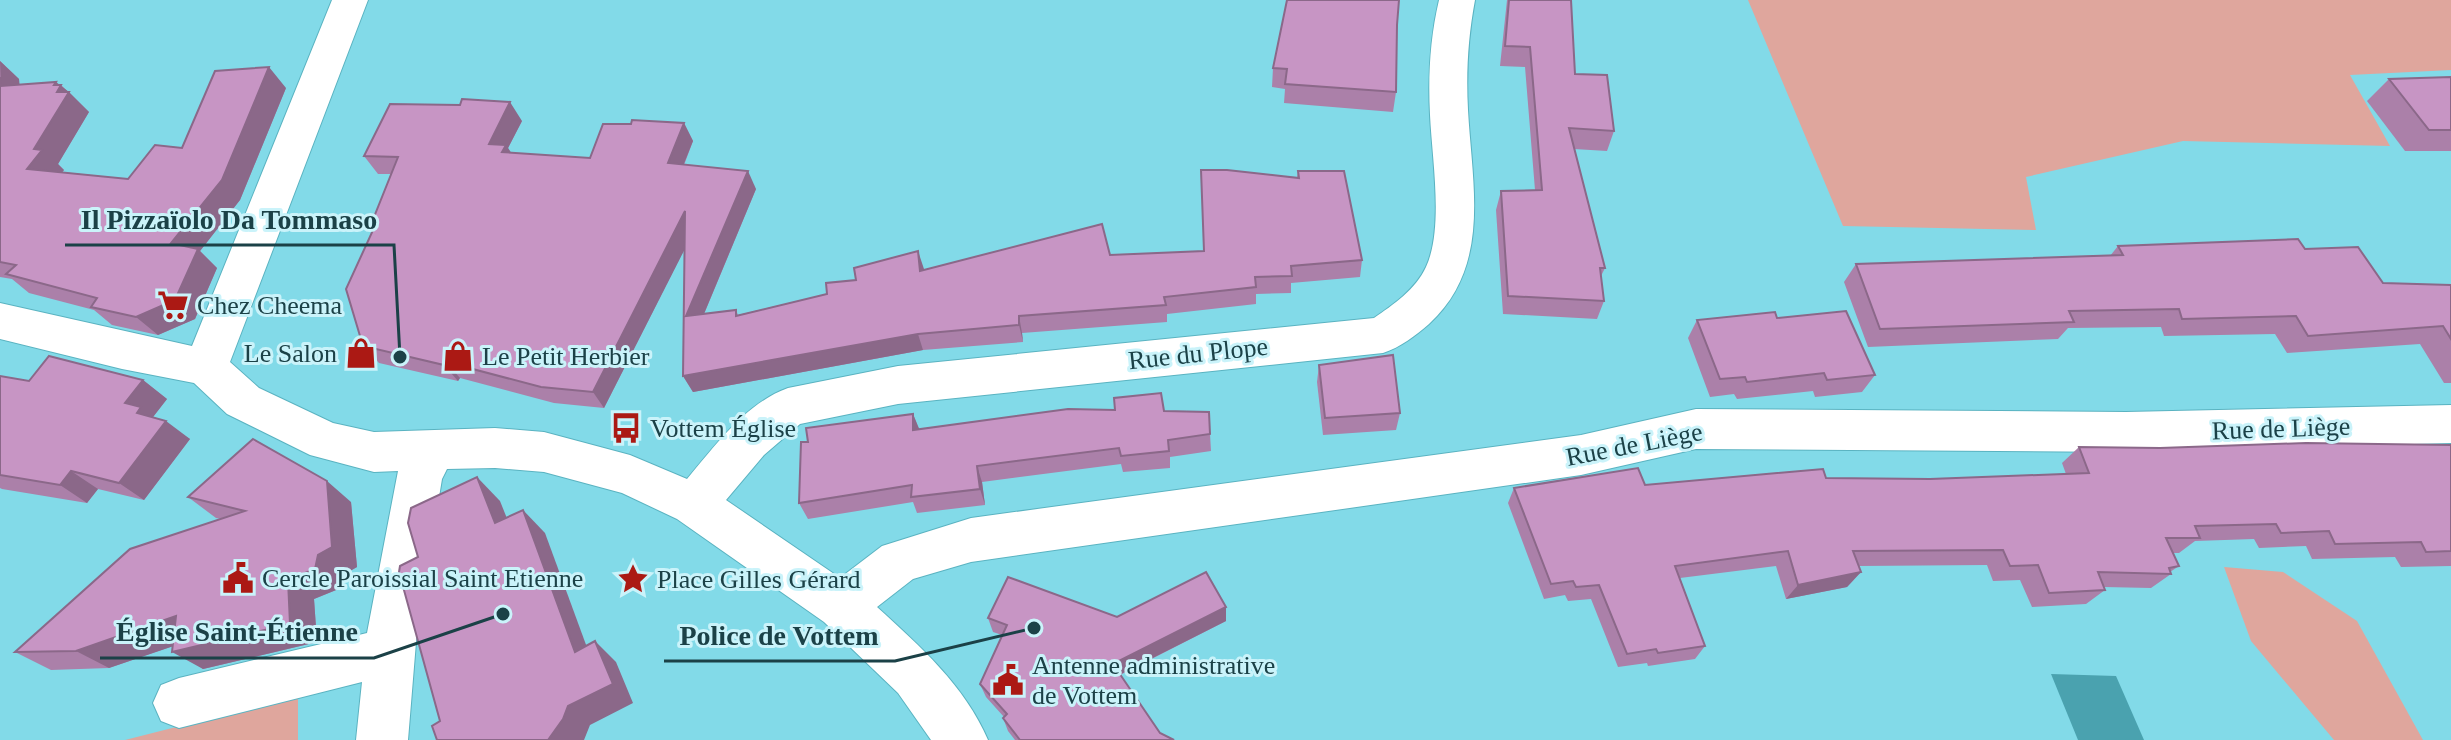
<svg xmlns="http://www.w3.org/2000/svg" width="2451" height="740" font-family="Georgia,serif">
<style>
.green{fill:#dfa69d}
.water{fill:#4aa2af}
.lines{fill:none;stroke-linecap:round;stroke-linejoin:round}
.minor-casing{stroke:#5ab3c1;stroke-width:2}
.minor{fill:#fff;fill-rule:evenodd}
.wall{fill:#ab80a9}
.shaded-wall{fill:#8b6889}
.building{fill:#c795c4;stroke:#8b6889;stroke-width:2}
.labels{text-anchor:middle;stroke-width:6;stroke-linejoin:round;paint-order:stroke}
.poi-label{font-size:26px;fill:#1b4147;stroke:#caf3fa;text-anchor:start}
.street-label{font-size:26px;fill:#1b4147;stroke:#caf3fa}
.leader{fill:none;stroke:#1b4147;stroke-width:3}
.callout-dot{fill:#1b4147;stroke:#caf3fa;stroke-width:3}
.callout-label{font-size:28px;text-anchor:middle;font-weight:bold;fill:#1b4147;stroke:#caf3fa;stroke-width:6;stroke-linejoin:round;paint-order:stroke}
</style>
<rect width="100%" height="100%" fill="#82dae8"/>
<!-- green -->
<g class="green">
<polygon points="1748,0 2451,0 2451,70 2350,75 2390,146 2183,141 2026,177 2036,230 1843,226"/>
<polygon points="2224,567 2283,572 2357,621 2423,740 2334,740 2251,641"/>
<polygon points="298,696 298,740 125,740"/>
</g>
<!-- water -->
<polygon class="water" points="2051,674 2116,676 2144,740 2078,740"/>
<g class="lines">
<defs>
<path id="minor" d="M332 0H368L230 362 259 388 333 423 374 432 495 428 544 432 630 455 687 479C715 446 746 403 788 388L898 366 1374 318C1393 305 1416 289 1426 267 1444 228 1432 159 1430 115 1428 76 1430 38 1439 0H1475C1468 37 1466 73 1468 110 1472 185 1492 266 1429 324 1415 336 1401 347 1383 353L898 404 800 424 764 455 726 500 840 578 882 546 971 518 1581 435 1696 409 2126 412 2451 405V443L2126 452 1696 449 1581 475 971 562 913 579 877 607C920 646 965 686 988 740H931L898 693 824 622 677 519 622 493 544 472 495 468 447 469 442 479 417 630 408 740H356L362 682 179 728 161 721 153 703 161 685 179 678 367 633 398 471 374 472 310 455 227 414 194 383 122 369 0 339V303L192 346Z"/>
</defs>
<!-- minor casing -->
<use href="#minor" class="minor-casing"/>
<!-- minor -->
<use href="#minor" class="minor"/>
</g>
<!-- wall -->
<g class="wall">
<polygon points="1507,0 1571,0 1575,74 1614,131 1607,151 1574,149 1605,268 1601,276 1604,301 1597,319 1503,314 1496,210 1501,191 1535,190 1525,67 1500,66"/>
<polygon points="1397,25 1396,92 1393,112 1284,103 1285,89 1272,87 1273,68"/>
<polygon points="0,61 19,79 19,84 61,85 89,112 58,164 64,170 62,172 128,179 286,88 240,200 200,251 217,268 195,319 158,335 112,325 94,310 29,293 12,279 0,277"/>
<polygon points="2451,77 2451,151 2405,151 2367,101 2389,79"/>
<polygon points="522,121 508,148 511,153 590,158 684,123 693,141 684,165 756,189 704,314 736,310 738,315 827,294 856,280 924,270 1110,255 1204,251 1297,178 1298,171 1362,260 1360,277 1291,283 1291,293 1256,294 1256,304 1167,314 1167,322 1022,333 1023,342 923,350 693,392 683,376 685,248 604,408 554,403 460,378 458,381 379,363 363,346 372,231 370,227 391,174 378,174 364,156"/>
<polygon points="2118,246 2305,249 2383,283 2451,285 2451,383 2444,383 2420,344 2287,353 2275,334 2164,336 2161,327 2068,328 2058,339 1868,347 1844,282 1856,264 2110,256"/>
<polygon points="1777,318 1875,375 1862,392 1815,397 1813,391 1737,399 1734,394 1710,397 1688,338 1697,320"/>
<polygon points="1319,365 1400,413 1396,430 1323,435 1317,382"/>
<polygon points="0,376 29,381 143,380 167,399 153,417 190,439 144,500 98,489 87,503 2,489 0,488"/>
<polygon points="1164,411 1210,434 1211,451 1170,457 1170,468 1123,472 1121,464 982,482 985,505 917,513 913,502 808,519 799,503 808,442 913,414 919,429"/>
<polygon points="2451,445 2451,566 2401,567 2395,557 2312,559 2306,546 2259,548 2254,539 2195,541 2179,553 2173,553 2179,566 2170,572 2171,574 2151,588 2104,587 2105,590 2086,604 2032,607 2020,580 1993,581 1987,565 1859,566 1861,572 1847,587 1786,599 1776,566 1680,578 1705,646 1695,659 1648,666 1647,663 1618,667 1591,599 1568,601 1565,595 1544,599 1508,503 1514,488 1645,485 1826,478 1930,479 2066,474 2062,463 2079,447 2160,448"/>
<polygon points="188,497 351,502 357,567 343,575 341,588 314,599 317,642 203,669 173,646 109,668 51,670 15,652 221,519 216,518"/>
<polygon points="1226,607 1226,621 1120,675 1160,733 1174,740 1015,740 1008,731 1003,718 1004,717 986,697 980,684 1002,635 993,632 988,618 1117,617"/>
</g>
<!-- shaded-wall -->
<g class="shaded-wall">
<polygon points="0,61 19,79 22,106 1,86"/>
<polygon points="269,67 286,88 240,200 200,251 217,268 195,319 158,335 136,317 171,243"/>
<polygon points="56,82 69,92 89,112 58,164 64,170 49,188 27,169 34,149 57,92 54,85"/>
<polygon points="510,102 522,121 508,148 518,163 489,144"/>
<polygon points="684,123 693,141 677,181 668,163"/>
<polygon points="748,171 756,189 696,333 686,316"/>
<polygon points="685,211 695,229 604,408 593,392"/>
<polygon points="918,251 924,269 925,288 920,271"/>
<polygon points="1019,316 1022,333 1023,342 1019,325"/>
<polygon points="918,334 923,350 693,392 683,376"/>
<polygon points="446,362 460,378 458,381 444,365"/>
<polygon points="143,380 167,399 153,417 166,421 190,439 144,500 119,483 125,403"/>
<polygon points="913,414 920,431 913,430"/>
<polygon points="977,466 982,482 985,505 980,489"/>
<polygon points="71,471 98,489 87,503 60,485"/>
<polygon points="477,477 500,501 518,546 495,523"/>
<polygon points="327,481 351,502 357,567 343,575 341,588 314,599 317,642 203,669 172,652 288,580"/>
<polygon points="523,510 545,533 596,672 575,652"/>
<polygon points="1861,572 1847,587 1786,599 1798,585"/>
<polygon points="1226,607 1226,621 1115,677 1113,664"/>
<polygon points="176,616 206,635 109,668 76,651"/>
<polygon points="595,641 616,662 633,703 590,725 584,740 548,740"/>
</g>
<!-- building -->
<g class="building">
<polygon points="1287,0 1399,0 1397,25 1396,92 1285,84 1287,69 1273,68"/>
<polygon points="1509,0 1571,0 1575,74 1607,75 1614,131 1569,128 1605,268 1600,268 1604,301 1508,296 1501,191 1542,190 1530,47 1505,46"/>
<polygon points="269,67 222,180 171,243 198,249 175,300 136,317 91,307 97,298 6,274 16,265 0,262 0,77 1,86 56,82 54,85 61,85 57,92 69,92 34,149 42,150 27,169 128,179 155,145 182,148 215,71"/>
<polygon points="2451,77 2451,130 2429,130 2389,79"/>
<polygon points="462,99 510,102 489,144 506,145 502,152 590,158 603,124 631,124 632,120 684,123 668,163 748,171 686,316 736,310 736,316 827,294 826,283 856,280 854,268 918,251 920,271 1102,224 1110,255 1204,251 1201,170 1227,170 1299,178 1298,171 1344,171 1362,260 1291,266 1292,276 1255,277 1256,287 1164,297 1166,305 1019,316 1019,325 918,334 683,376 685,211 593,392 541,387 446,362 444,365 363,346 346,289 374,228 370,227 398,157 364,156 390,104 460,105"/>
<polygon points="2298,239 2305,249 2358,247 2383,283 2451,285 2451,339 2443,326 2308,336 2296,316 2182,319 2179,309 2069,311 2074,322 1880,329 1856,264 2123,255 2118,246"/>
<polygon points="1846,311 1875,375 1827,380 1824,373 1747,382 1745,377 1720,379 1697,320 1775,312 1777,318"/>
<polygon points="1393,355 1400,413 1325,418 1319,365"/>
<polygon points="49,356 143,380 125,403 141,407 137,413 166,421 119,483 71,471 60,485 0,475 0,376 29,381"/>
<polygon points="1161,393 1164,411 1209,412 1210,434 1168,440 1169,451 1121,456 1119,448 977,466 980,489 911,497 912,485 799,503 801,442 808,442 806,428 913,414 913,430 1068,409 1115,410 1114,398"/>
<polygon points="253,439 327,481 332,547 318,555 315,569 288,580 290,624 172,652 176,616 76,651 15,652 130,549 245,511 188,497"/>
<polygon points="2306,443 2451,445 2451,551 2426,552 2421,542 2335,544 2329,531 2281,533 2276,524 2195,526 2200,538 2166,538 2179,566 2169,568 2171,574 2098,572 2105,590 2049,593 2038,565 2010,566 2003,550 1853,551 1861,572 1798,585 1788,551 1675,566 1705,646 1658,653 1656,649 1627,654 1599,585 1576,587 1573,581 1551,584 1514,488 1638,468 1645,485 1823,469 1826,478 1930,479 2089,473 2079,447 2160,448"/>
<polygon points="477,477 495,523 523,510 575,652 595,641 613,684 568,706 563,719 548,740 437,740 432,726 440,721 399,572 400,566 418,557 408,523 411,508"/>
<polygon points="1206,572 1226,607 1113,664 1160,733 1174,740 1020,740 1003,718 1007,714 980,684 1007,625 988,618 1008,577 1117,617"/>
</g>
<!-- icons -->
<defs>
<symbol id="supermarket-bare" viewBox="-9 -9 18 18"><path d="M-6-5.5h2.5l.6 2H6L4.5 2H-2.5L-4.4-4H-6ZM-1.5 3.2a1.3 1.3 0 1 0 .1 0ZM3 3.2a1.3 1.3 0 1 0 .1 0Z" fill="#ab1914" stroke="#caf3fa" stroke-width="2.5" paint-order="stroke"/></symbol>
<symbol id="shop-bare" viewBox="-9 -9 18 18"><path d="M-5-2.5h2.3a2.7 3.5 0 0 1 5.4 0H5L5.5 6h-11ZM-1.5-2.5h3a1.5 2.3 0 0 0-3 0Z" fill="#ab1914" stroke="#caf3fa" stroke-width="2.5" paint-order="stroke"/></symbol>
<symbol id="bus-bare" viewBox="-9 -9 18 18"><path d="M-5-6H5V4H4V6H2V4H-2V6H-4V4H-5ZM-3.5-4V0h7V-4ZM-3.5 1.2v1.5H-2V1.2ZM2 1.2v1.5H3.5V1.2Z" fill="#ab1914" stroke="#caf3fa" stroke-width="2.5" paint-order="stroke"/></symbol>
<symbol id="civic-bare" viewBox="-9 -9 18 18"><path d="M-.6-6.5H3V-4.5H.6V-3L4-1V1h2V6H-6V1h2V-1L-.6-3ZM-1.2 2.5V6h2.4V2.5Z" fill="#ab1914" stroke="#caf3fa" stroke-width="2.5" paint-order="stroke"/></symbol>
<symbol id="sight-bare" viewBox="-9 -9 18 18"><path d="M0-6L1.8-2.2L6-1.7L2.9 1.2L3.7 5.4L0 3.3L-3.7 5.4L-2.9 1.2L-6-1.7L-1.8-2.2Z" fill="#ab1914" stroke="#caf3fa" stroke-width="2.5" paint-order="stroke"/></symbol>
</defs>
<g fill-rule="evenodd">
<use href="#supermarket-bare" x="151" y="283" width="44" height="44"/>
<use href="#shop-bare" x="339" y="331" width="44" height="44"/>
<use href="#shop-bare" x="436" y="334" width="44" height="44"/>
<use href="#bus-bare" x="604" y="406" width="44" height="44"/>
<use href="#civic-bare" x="216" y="556" width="44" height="44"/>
<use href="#sight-bare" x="611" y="557" width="44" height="44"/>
<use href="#civic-bare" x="986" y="658" width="44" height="44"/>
</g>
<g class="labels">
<!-- poi labels -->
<g class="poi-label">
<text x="197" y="314">Chez Cheema</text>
<text x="337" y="362" text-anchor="end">Le Salon</text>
<text x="482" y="365">Le Petit Herbier</text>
<text x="650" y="437">Vottem Église</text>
<text x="262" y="587">Cercle Paroissial Saint Etienne</text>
<text x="657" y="588">Place Gilles Gérard</text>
<text x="1032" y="674">Antenne administrative<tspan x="1032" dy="30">de Vottem</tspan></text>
</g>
<!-- street labels -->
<g class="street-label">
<text transform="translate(1198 353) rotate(-6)" y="9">Rue du Plope</text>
<text transform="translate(2281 428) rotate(-2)" y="9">Rue de Liège</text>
<text transform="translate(1634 444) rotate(-11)" y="9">Rue de Liège</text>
</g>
</g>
<!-- callouts -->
<path class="leader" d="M400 357L394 245H65M503 614L374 658H100M1034 628L895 661H664"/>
<g class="callout-dot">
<circle cx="400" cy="357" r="8"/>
<circle cx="503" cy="614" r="8"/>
<circle cx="1034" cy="628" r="8"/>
</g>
<g class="callout-label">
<text x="229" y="229">Il Pizzaïolo Da Tommaso</text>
<text x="237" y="641">Église Saint-Étienne</text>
<text x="779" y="645">Police de Vottem</text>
</g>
</svg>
